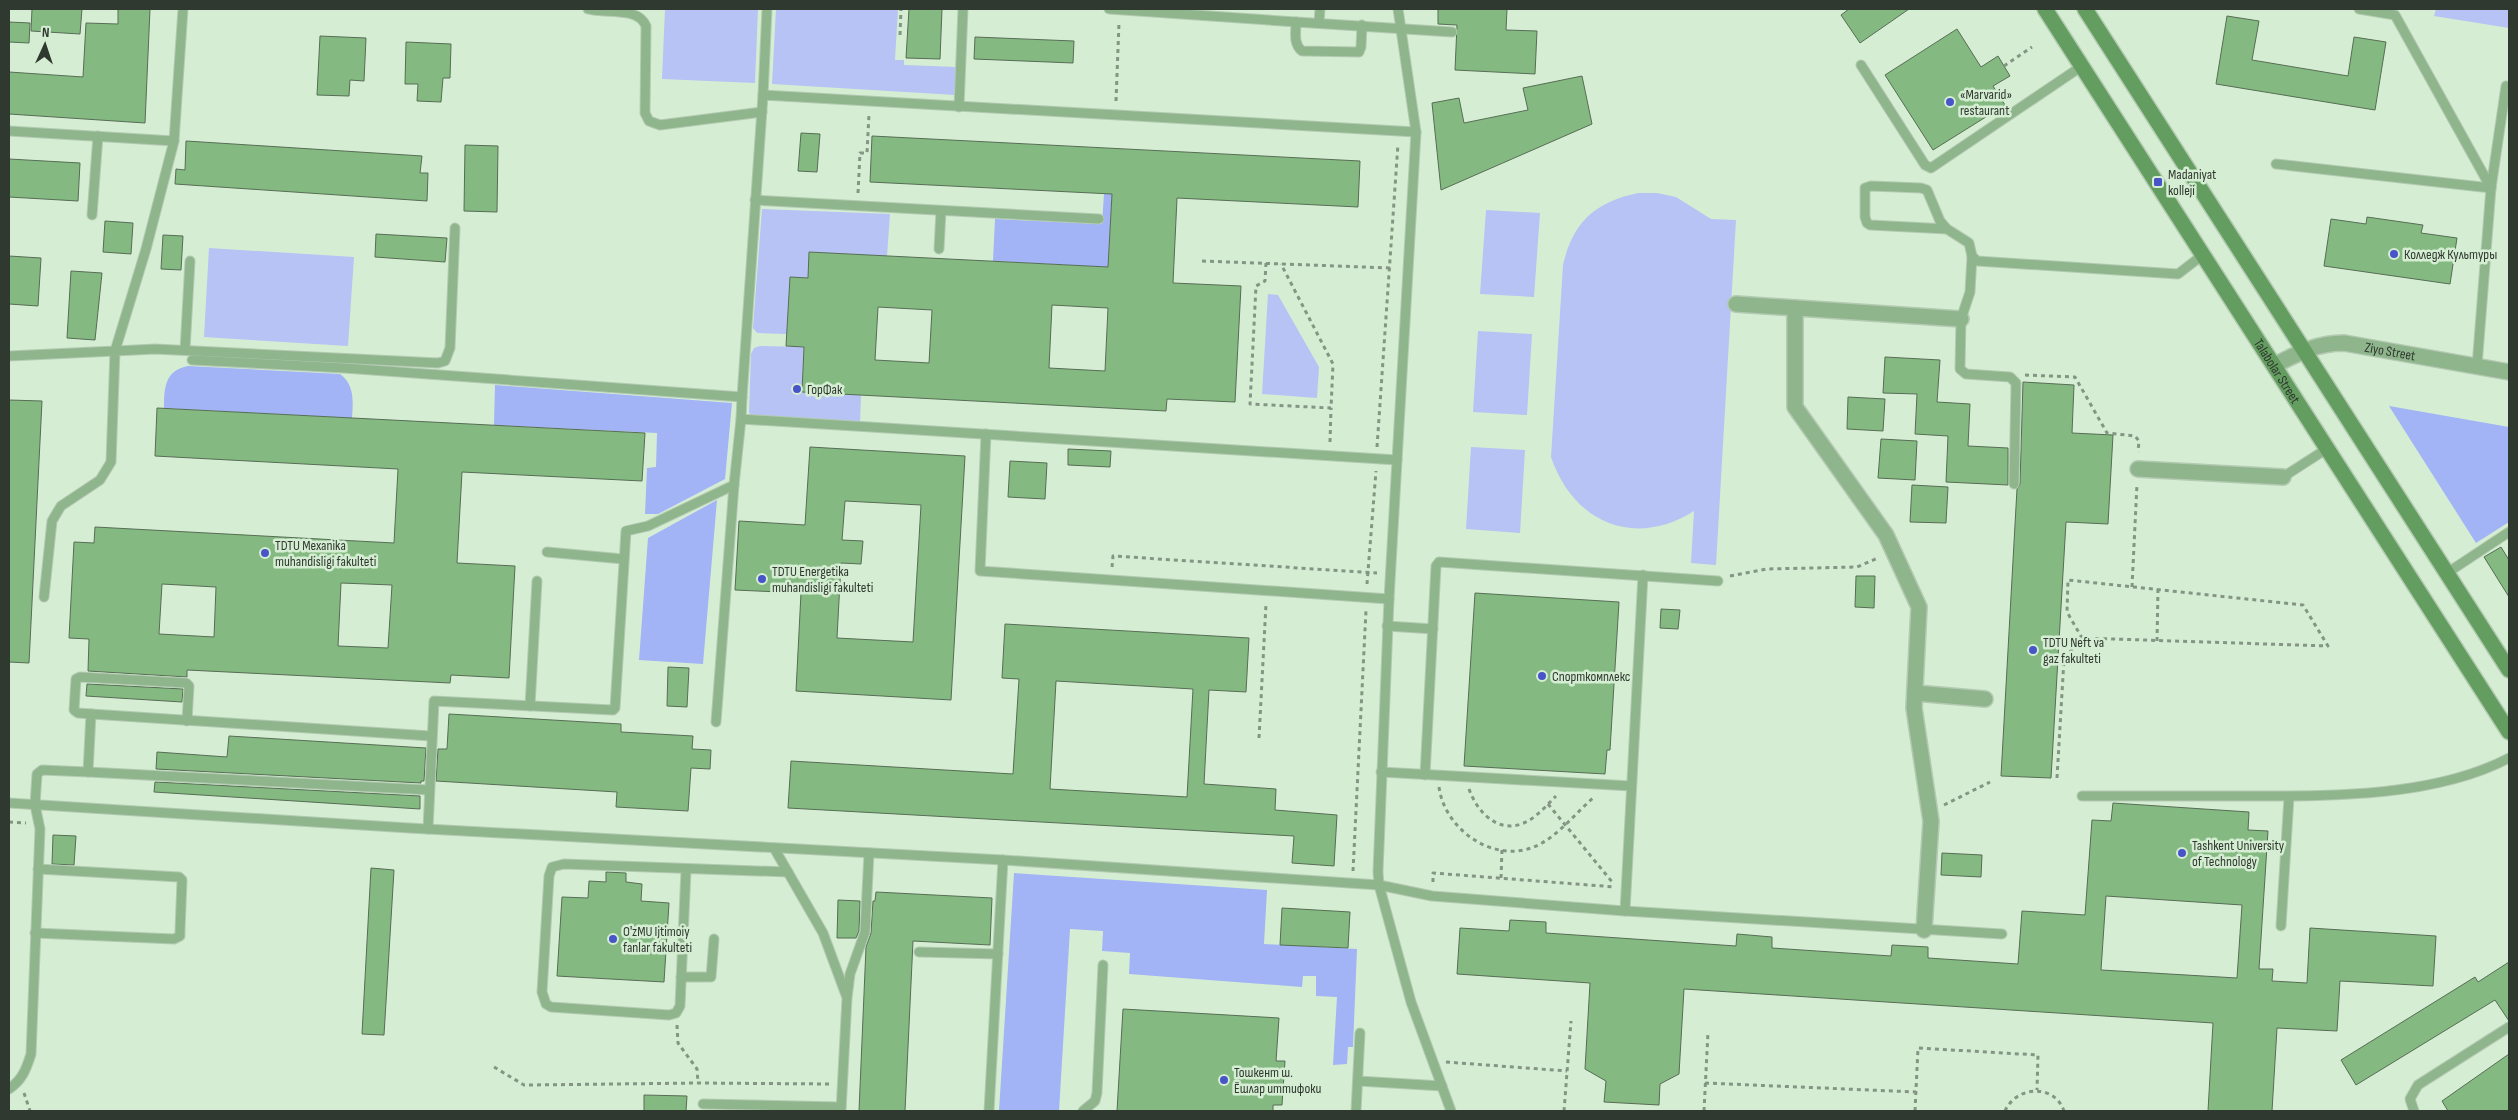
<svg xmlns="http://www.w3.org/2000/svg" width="2518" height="1120" font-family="'Sofia Sans Condensed',sans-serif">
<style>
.green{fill:#b6c3f4}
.forest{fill:#a2b3f6}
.building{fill:#84ba81;stroke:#576d55;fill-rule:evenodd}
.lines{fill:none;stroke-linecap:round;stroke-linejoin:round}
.lane-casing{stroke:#b4cab2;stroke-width:11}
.street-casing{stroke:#b4cab2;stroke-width:18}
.secondary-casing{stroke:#b4cab2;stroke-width:18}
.path{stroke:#849583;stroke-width:3;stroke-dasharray:4 4;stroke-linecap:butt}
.lane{stroke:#8fb58d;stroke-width:9}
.street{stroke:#8fb58d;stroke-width:15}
.secondary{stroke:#639d60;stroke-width:15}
.poi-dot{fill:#4755c9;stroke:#d5eed3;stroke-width:2}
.labels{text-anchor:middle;stroke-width:5;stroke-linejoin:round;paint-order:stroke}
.poi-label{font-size:14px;fill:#30392f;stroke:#d5eed3;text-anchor:start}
.street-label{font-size:14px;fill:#30392f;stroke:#d5eed3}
</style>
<rect width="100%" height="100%" fill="#d5eed3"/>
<!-- green -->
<g class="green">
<polygon points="665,9 758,9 755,83 662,79"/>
<polygon points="776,9 898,9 895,60 904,60 904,65 957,67 955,95 772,84"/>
<polygon points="2436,9 2509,9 2509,28 2434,16"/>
<path d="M1638 193H1657L1676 197 1711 219 1736 220 1716 565 1691 563 1694 511C1634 549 1573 522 1551 457L1563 265C1573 222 1595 202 1638 193Z"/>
<polygon points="762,209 890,214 887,256 809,252 808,278 787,334 757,333 753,328"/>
<polygon points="1486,210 1540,213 1534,297 1480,294"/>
<polygon points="209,248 354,257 348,346 204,337"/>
<polygon points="1268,294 1278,295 1319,367 1317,398 1262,394"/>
<polygon points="1478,331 1532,334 1527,415 1473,412"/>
<polygon points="760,346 804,347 802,387 792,386 792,392 861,395 860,424 751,417 749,412 751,354 754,348"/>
<polygon points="1471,447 1525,450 1520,533 1466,529"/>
</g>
<!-- forest -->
<g class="forest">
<polygon points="1104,194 1112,194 1108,267 993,261 995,219 1102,224"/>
<path d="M188 366 340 374C355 385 353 402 352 418L164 408C164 388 165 370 188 366Z"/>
<polygon points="495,385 732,403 725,479 658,514 645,514 647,468 656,467 657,433 494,425"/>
<polygon points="2389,406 2509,427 2509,522 2476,543"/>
<polygon points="717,500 703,664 639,660 648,538"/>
<polygon points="1014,873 1267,890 1264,944 1357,949 1353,1047 1348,1047 1347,1064 1333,1065 1337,997 1316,996 1316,976 1303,976 1302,987 1129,974 1130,953 1102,951 1103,931 1070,929 1059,1111 999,1111"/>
</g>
<!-- building -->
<g class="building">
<polygon points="32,9 82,9 80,34 31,31"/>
<polygon points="118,9 150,9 145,123 9,114 9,72 83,77 86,23 118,24"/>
<polygon points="909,9 942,9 940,59 906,58"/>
<polygon points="1438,9 1507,9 1506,30 1537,31 1535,74 1455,70 1457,25 1438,24"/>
<polygon points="1849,9 1909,9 1860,43 1841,15"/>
<polygon points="2227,16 2259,21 2252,60 2348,76 2354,37 2386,42 2375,110 2216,84"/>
<polygon points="9,22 30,23 29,43 9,42"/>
<polygon points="1957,29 1981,67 1998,56 2010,76 1993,86 2005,105 1933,150 1885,75"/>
<polygon points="320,36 366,38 364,81 350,80 349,96 317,95"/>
<polygon points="975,37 1074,41 1073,63 974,59"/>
<polygon points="406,42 451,44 450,78 443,78 441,102 417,101 418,84 405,84"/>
<polygon points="1582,76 1592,124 1441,190 1432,103 1459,98 1464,123 1528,110 1523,88"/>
<polygon points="801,133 820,134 817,172 798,171"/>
<path d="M872 136 1360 161 1358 207 1177 198 1173 283 1241 286 1235 402 1167 399 1166 411 802 392 804 347 786 346 790 277 808 278 809 252 1108 267 1112 194 870 182ZM1052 305 1108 308 1105 371 1049 368ZM878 307 932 310 929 363 875 360Z"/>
<polygon points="186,141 422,156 420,173 428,173 427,201 175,184 176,169 185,170"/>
<polygon points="465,145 498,146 497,212 464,211"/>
<polygon points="9,159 80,163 78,201 9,197"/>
<polygon points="2367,217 2423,225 2421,233 2457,238 2450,284 2324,266 2331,219 2366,224"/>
<polygon points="105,221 133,223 131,254 103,252"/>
<polygon points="376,234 447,238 445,262 375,257"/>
<polygon points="163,235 183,236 181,270 161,269"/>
<polygon points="9,256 41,258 38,306 9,304"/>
<polygon points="71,271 102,273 95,340 67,338"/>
<polygon points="1885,357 1940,360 1937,402 1970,404 1968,446 2008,448 2008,485 1946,482 1948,436 1915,434 1917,394 1883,393"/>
<polygon points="2023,382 2074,385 2072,433 2113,435 2108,524 2066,522 2051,778 2001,776 2017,489 2020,484"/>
<polygon points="1848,397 1885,399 1883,431 1847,429"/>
<polygon points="9,400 42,401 29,663 9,662"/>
<path d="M157 408 645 433 642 481 462 472 457 563 515 566 509 678 451 675 450 683 187 670V677L88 671 89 639 69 638 74 542 94 543 95 527 394 543 398 469 155 456ZM341 583 392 585 388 648 338 646ZM162 584 216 587 214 637 159 634Z"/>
<polygon points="1881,439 1917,441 1915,480 1878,478"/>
<path d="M810 447 965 456 951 700 796 691 801 593 735 590 739 521 805 525ZM845 501 921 505 913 642 837 638 841 563 861 564 863 541 842 540Z"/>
<polygon points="1068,449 1111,451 1110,467 1068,465"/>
<polygon points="1010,461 1047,463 1045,499 1008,497"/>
<polygon points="1912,485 1948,487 1946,523 1910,522"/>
<polygon points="2501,547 2509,560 2509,597 2484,557"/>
<polygon points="1856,576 1875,576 1874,608 1855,607"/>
<polygon points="1475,593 1619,602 1610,750 1607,750 1605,774 1464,766"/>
<polygon points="1661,609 1680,610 1678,629 1660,628"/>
<path d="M1005 624 1249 638 1246 692 1209 690 1204 784 1276 789 1275 810 1337 815 1334 866 1292 863 1294 836 788 808 791 761 1013 774 1019 679 1002 678ZM1056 681 1193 689 1187 797 1050 789Z"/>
<polygon points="668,667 689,668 687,707 667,706"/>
<polygon points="87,684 183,689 182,702 86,696"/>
<polygon points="449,714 621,724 621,732 693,736 692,749 711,750 710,769 691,768 688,811 616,807 617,792 436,781 438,749 447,749"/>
<polygon points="229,736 426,748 424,781 421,781 421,783 156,769 157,752 227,757"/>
<polygon points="155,782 420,796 420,809 154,792"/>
<path d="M2113 803 2249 812 2248 830 2268 831 2259 969H2273L2272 981 2307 983 2310 928 2436 936 2433 986 2340 981 2337 1031 2277 1028 2272 1111H2208L2213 1023 1684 989 1679 1074 1660 1084 1659 1105 1604 1102 1606 1081 1585 1069 1590 983 1457 974 1460 928 1509 931 1510 920 1546 922V933L1736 946 1737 934 1772 937V948L1891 956 1892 945 1928 947V958L2018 964 2022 911 2085 915 2092 820 2111 821ZM2106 896 2242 905 2237 978 2101 970Z"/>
<polygon points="53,835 76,836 74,865 52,864"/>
<polygon points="1942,853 1982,855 1981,877 1941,875"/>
<polygon points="371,868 394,870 384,1035 362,1034"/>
<polygon points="606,872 626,873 626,882 642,884 641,901 669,903 664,982 557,976 562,897 588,898 589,881 606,882"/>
<polygon points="876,892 992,898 990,945 913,941 905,1111 859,1111 866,947 871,933 873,901 875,901"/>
<polygon points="838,900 860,901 859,931 856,938 837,938"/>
<polygon points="1282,908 1350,912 1348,948 1280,945"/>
<polygon points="2509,962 2509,1021 2495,1000 2356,1085 2341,1060 2475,977 2478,982"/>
<polygon points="1123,1009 1279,1018 1276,1061 1285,1061 1282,1105 1273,1105 1273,1111 1117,1111"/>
<polygon points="2509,1054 2509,1111 2448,1111 2442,1101"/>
<polygon points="644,1095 687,1096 686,1111 644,1111"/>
</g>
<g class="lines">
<defs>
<g id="lane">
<path d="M588 9C605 14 638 6 646 26L645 113 649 121 660 125 762 112"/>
<polyline points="1109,9 1296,22"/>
<polyline points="1398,9 1416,132 1389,599 1378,872 1379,885 1411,1002 1451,1111"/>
<polyline points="2359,9 2395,15 2491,188"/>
<polyline points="1319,23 1320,9"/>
<path d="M1362 25 1361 47 1359 52 1302 51C1293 44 1296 32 1296 22L1452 32"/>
<polyline points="1861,65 1925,165 1931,168 2082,66"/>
<polyline points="763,95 767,9"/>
<polyline points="959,107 963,9"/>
<polyline points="9,131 174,141 183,9"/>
<polyline points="2276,164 2491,188"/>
<polyline points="755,200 1099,219"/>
<polyline points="92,215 98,136"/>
<polyline points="1947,229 1870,225 1867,223 1865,217 1865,188 1871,186 1921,188 1927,190 1940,221 1947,229 1969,243 1972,256 1977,261 2178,274 2204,254"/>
<polyline points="939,249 941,211"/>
<polyline points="1972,256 1970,292 1961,319 1960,369 1966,374 2010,377 2016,383 2014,484"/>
<polyline points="185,350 190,261"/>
<polyline points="9,356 115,351 146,249 174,141"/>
<polyline points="192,360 344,368 742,397"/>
<polyline points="2477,366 2491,188 2506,86"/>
<polyline points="986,434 980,571 1389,599"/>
<polyline points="1397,460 741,419 742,397 763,95 1416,132"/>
<polyline points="2283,477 2328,448"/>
<polyline points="547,552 623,559"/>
<polyline points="2447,573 2509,532"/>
<polyline points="44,597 52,521 61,506 100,480 111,462 115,351 155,349 438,363 445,361 450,348 455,228"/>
<polyline points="1387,626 1433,629"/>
<polyline points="530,706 537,581"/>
<polyline points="91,714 431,736"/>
<polyline points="716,722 734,485 741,419"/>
<polyline points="88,772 429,790"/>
<polyline points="1381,772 1631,786"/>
<polyline points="1425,775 1436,566 1439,562 1718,581"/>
<path d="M2082 796C2135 796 2188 796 2241 796 2326 796 2433 798 2509 758"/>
<polyline points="9,803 409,828 1003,860 1379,885 1432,896 1625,911 1643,575"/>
<polyline points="428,829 434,701 613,710 615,708 626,531 648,526 734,485"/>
<polyline points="774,848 823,933 846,995"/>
<polyline points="686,870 680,1006 676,1013 669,1015 551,1007 546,1004 542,992 549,876 552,867 564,864 788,872"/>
<polyline points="1625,911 2002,934"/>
<polyline points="2281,926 2289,797"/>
<polyline points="35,933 174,939 180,936 180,931 182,880 179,877 38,869"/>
<polyline points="919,952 998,954"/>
<polyline points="681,977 711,977 714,939"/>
<polyline points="1358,1081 1442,1086"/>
<path d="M9 1089C22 1080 26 1070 31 1054L40 829 35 805 37 774 42 770 88 772 91 714 78 713 74 710 76 679 80 677 186 683 189 686 187 721"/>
<polyline points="703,1104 841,1107"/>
<polyline points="841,1111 847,998 850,974 865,932 869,853"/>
<polyline points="989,1111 1003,860"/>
<polyline points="1083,1111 1095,1101 1097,1093 1103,965"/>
<polyline points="1356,1111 1360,1033"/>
<polyline points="2414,1111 2410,1099 2418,1085 2509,1027"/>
</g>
<g id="street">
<polyline points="1736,304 1961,319"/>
<polyline points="1795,308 1795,407 1886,535 1919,607 1914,708 1931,821 1924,930"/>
<path id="s1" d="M2275 365C2298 353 2317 343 2344 343L2509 372"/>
<polyline points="2138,469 2283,477"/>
<polyline points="1915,693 1985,699"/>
</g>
<g id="secondary">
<path id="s2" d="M2045 9 2509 732"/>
<polyline points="2085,9 2509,670"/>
</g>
</defs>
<!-- lane casing -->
<use href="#lane" class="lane-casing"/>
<!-- street casing -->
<use href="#street" class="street-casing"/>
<!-- secondary casing -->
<use href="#secondary" class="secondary-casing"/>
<!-- path -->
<g class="path">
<polyline points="900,35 901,9"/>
<polyline points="2004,66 2032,47"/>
<polyline points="1116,101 1119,23"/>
<polyline points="858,193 860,153 867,153 869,114"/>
<polyline points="1202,261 1390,268"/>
<polyline points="1266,263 1265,281 1256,286 1250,404 1331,408 1333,364 1281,264"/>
<polyline points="2025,375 2075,377 2107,433 2135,436 2139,441 2138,452"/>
<polyline points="1330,442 1331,408"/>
<polyline points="1377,447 1398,144"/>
<polyline points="1112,567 1113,556 1377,573"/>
<polyline points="1730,576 1767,569 1857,567 1878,558"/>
<polyline points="1367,584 1376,471"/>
<polyline points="2132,587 2137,484"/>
<polyline points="2157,641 2158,589"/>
<polyline points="1259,738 1266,604"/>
<polyline points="2057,778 2064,659 2082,638 2328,646 2303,605 2068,580 2067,612 2082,638"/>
<path d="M1439 787C1445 832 1499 868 1542 843 1561 832 1577 812 1593 798"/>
<path d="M1469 789C1479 817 1505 839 1534 817 1542 811 1549 803 1556 796"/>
<polyline points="1548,804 1613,883"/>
<polyline points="1944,805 1990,782"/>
<polyline points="9,822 26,823"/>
<polyline points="1353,871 1366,610"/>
<polyline points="1501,878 1502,850"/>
<polyline points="1433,882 1433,873 1615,887"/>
<polyline points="677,1025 678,1043 697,1069 698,1083"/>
<polyline points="1446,1062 1567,1071"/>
<polyline points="494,1067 524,1085 530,1085 698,1083 830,1084"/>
<polyline points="1705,1083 1916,1092"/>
<polyline points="24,1093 30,1111"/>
<polyline points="1564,1111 1571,1021"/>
<polyline points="1704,1111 1708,1032"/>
<polyline points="1915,1111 1918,1048 2038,1055 2037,1090"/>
<path d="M2005 1111C2016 1086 2054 1083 2064 1111"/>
</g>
<!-- lane -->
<use href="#lane" class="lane"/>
<!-- street -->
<use href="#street" class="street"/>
<!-- secondary -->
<use href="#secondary" class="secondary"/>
</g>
<!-- markers -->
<g class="poi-dot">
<circle cx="1950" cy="102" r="5"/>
<rect x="2153" y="177" width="10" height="10" rx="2.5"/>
<circle cx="2394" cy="254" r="5"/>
<circle cx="797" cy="389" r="5"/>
<circle cx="265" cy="553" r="5"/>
<circle cx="762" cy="579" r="5"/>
<circle cx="2033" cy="650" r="5"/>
<circle cx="1542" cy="676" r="5"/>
<circle cx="2182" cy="853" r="5"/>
<circle cx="613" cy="939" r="5"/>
<circle cx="1224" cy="1080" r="5"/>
</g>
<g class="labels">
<!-- poi labels -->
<g class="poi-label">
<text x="1960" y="99">«Marvarid»<tspan x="1960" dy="16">restaurant</tspan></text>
<text x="2168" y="179">Madaniyat<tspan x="2168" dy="16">kolleji</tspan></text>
<text x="2404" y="259">Колледж Культуры</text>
<text x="807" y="394">ГорФак</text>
<text x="275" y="550">TDTU Mexanika<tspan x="275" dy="16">muhandisligi fakulteti</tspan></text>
<text x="772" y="576">TDTU Energetika<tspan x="772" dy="16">muhandisligi fakulteti</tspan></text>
<text x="2043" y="647">TDTU Neft va<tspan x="2043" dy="16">gaz fakulteti</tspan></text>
<text x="1552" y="681">Спорткомплекс</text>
<text x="2192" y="850">Tashkent University<tspan x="2192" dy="16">of Technology</tspan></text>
<text x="623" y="936">O'zMU Ijtimoiy<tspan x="623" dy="16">fanlar fakulteti</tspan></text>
<text x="1234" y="1077">Тошкент ш.<tspan x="1234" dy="16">Ёшлар иттифоки</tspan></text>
</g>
<!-- street labels -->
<g class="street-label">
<text dy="5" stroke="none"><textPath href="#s1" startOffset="120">Ziyo Street</textPath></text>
<text dy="5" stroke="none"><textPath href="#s2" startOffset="430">Talabolar Street</textPath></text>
</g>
</g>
<!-- border -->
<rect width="2518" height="1120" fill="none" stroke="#30392f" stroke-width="20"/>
<!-- north arrow -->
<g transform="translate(45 45) rotate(3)" stroke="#d5eed3" stroke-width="4" paint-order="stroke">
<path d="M0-4L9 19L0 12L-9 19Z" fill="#30392f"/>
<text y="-8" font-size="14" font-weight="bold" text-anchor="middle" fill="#30392f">N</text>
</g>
</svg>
